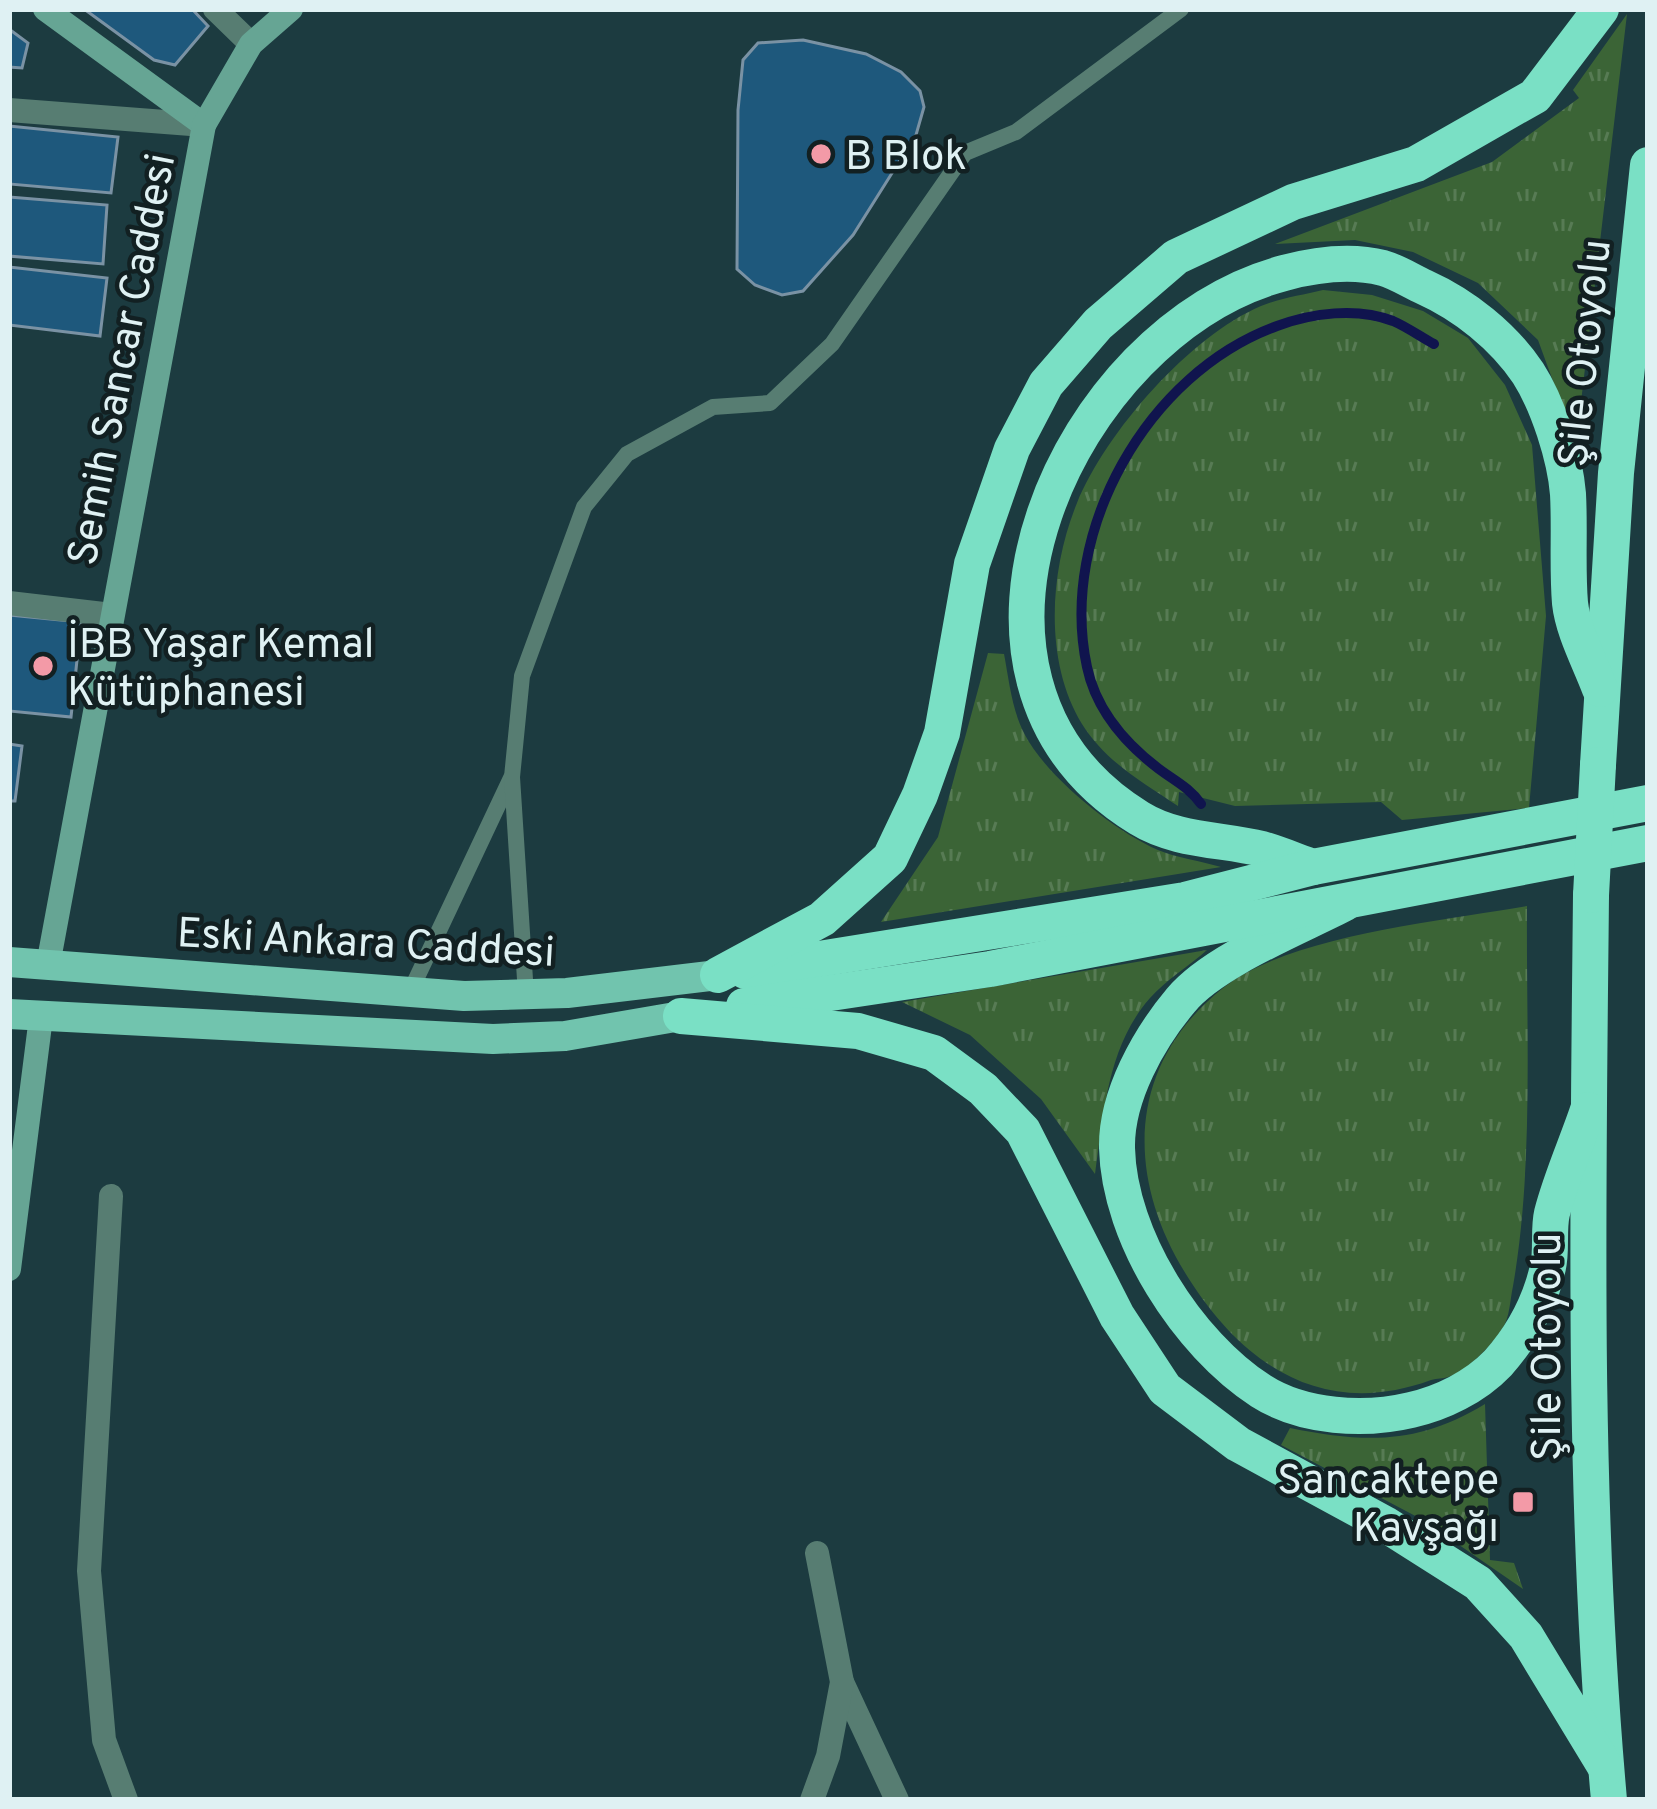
<svg xmlns="http://www.w3.org/2000/svg" width="1657" height="1809" font-family="Overpass,sans-serif">
<style>
.grass{fill:url(#grass-tufts)}
.lines{fill:none;stroke-linecap:round;stroke-linejoin:round}
.stream{stroke:#10144e;stroke-width:10}
.building{fill:#1e587c;stroke:#7a92a4;stroke-width:3}
.lane{stroke:#577d72;stroke-width:16}
.street{stroke:#577d72;stroke-width:24}
.secondary{stroke:#66a594;stroke-width:24}
.primary{stroke:#71c4ae;stroke-width:30}
.highway{stroke:#7ae0c5;stroke-width:36}
.highway-bridge{stroke:#7ae0c5;stroke-width:36}
.poi-dot{fill:#f39aa7;stroke:#122022;stroke-width:4.5}
.labels{text-anchor:middle;stroke-width:9;stroke-linejoin:round;paint-order:stroke}
.poi-label{font-size:42px;fill:#dff1f3;stroke:#122022;text-anchor:start}
.street-label{font-size:42px;fill:#dff1f3;stroke:#122022}
</style>
<defs>
<pattern id="grass-tufts" width="24" height="20" patternUnits="userSpaceOnUse" patternTransform="scale(3)"><rect width="24" height="20" fill="#3b6436"/><path d="M3 7l-1-3M5 7V3M7 7l1-3M15 17l-1-3M17 17v-4M19 17l1-3" fill="none" stroke="#577b54"/></pattern>
</defs>
<rect width="100%" height="100%" fill="#1c3b40"/>
<!-- grass -->
<g class="grass">
<polygon points="1627,14 1576,444 1538,340 1478,283 1413,252 1355,240 1275,244 1492,162 1579,98 1573,90"/>
<path d="M1323 290 1372 295 1423 311 1468 338 1505 385 1532 445 1546 616 1529 808 1402 820 1381 802 1235 806 1179 792 1178 806C1142 782 1105 761 1082 724 1043 660 1050 569 1077 503 1106 432 1190 336 1261 306 1280 298 1303 295 1323 290Z"/>
<path d="M988 653 1004 654C1009 680 1012 711 1025 735 1047 777 1114 831 1158 850 1177 858 1201 861 1221 867L881 922 938 837Z"/>
<path d="M1527 906C1526 1028 1534 1166 1513 1286 1510 1299 1510 1318 1502 1329 1491 1346 1468 1370 1448 1377 1443 1379 1437 1378 1431 1380 1325 1419 1245 1367 1189 1279 1125 1179 1125 1066 1223 988 1290 935 1443 921 1527 906Z"/>
<path d="M1207 950C1189 966 1166 980 1150 998 1107 1047 1104 1113 1095 1174L1041 1099 970 1035 902 1002Z"/>
<path d="M1485 1404 1490 1560 1514 1563 1523 1589 1423 1520 1281 1445 1290 1428C1365 1443 1418 1445 1485 1404Z"/>
</g>
<g class="lines">
<!-- stream -->
<path class="stream" d="M1201 804C1190 788 1175 781 1159 769 1126 744 1096 710 1087 667 1058 532 1147 373 1277 326 1312 313 1357 307 1393 321 1407 327 1421 337 1434 344"/>
</g>
<!-- building -->
<g class="building">
<polygon points="84,9 192,9 208,26 175,65 154,60"/>
<polygon points="9,29 28,43 22,68 9,67"/>
<polygon points="803,40 866,54 901,72 920,91 924,107 916,135 853,235 803,291 782,295 755,285 737,269 738,110 743,60 758,43"/>
<polygon points="9,126 118,137 111,193 9,184"/>
<polygon points="9,197 107,205 103,264 9,256"/>
<polygon points="9,267 107,278 100,336 9,325"/>
<polygon points="9,615 81,622 71,717 9,711"/>
<polygon points="9,744 22,746 15,801 9,801"/>
</g>
<g class="lines">
<!-- lane -->
<g class="lane">
<polyline points="410,992 511,778"/>
<polyline points="526,995 512,777 522,676 584,507 627,454 713,407 770,403 832,344 965,153 1016,132 1181,9"/>
</g>
<!-- street -->
<g class="street">
<polyline points="215,9 251,44"/>
<polyline points="9,110 204,125"/>
<polyline points="9,603 112,615"/>
<polyline points="111,1196 89,1571 104,1740 126,1800"/>
<polyline points="842,1682 897,1800"/>
<polyline points="812,1800 828,1756 842,1682 817,1553"/>
</g>
<!-- secondary -->
<g class="secondary">
<polyline points="45,9 204,125"/>
<polyline points="48,965 204,125 251,44 291,9"/>
<polyline points="9,1269 41,1017"/>
</g>
<!-- primary -->
<g class="primary">
<polyline points="9,962 464,996 567,993 718,975"/>
<polyline points="9,1014 493,1039 565,1036 681,1016"/>
</g>
<!-- highway -->
<g class="highway">
<polyline points="1598,765 1616,473 1648,165"/>
<path d="M1313 867C1296 861 1279 854 1262 849 1221 839 1176 841 1139 818 910 677 1068 330 1284 273 1314 265 1351 260 1383 268 1397 272 1411 281 1424 287 1464 305 1503 336 1528 373 1548 404 1565 457 1568 494 1570 530 1567 567 1570 603 1573 631 1590 662 1600 689"/>
<path d="M1591 895C1588 1197 1582 1499 1609 1800"/>
<path d="M1345 903C1299 927 1213 961 1181 1000 1149 1038 1116 1096 1117 1148 1119 1237 1188 1344 1261 1391 1303 1418 1365 1421 1411 1410 1442 1403 1475 1387 1498 1363 1522 1336 1540 1303 1548 1267 1552 1250 1548 1230 1552 1213 1561 1178 1577 1143 1588 1110"/>
<polyline points="745,971 1185,900 1313,867 1648,803"/>
<polyline points="718,975 822,919 890,858 920,795 942,733 972,564 1012,449 1046,384 1098,324 1176,257 1293,202 1416,164 1535,96 1601,9"/>
<polyline points="744,1006 990,969 1648,843"/>
<polyline points="681,1016 858,1031 934,1053 983,1089 1023,1131 1117,1316 1165,1389 1238,1444 1385,1524 1478,1583 1526,1636 1606,1768"/>
</g>
<!-- highway-bridge -->
<polyline class="highway-bridge" points="1591,895 1598,765"/>
</g>
<!-- markers -->
<g class="poi-dot">
<circle cx="821" cy="154" r="12"/>
<circle cx="43" cy="666" r="12"/>
<rect x="1511" y="1490" width="24" height="24" rx="6"/>
</g>
<g class="labels">
<!-- poi labels -->
<g class="poi-label">
<text x="845" y="169">B Blok</text>
<text x="67" y="657">İBB Yaşar Kemal<tspan x="67" dy="48">Kütüphanesi</tspan></text>
<text x="1499" y="1493" text-anchor="end">Sancaktepe<tspan x="1499" dy="48">Kavşağı</tspan></text>
</g>
<!-- street labels -->
<g class="street-label">
<text transform="translate(1583 353) rotate(-84)" y="15">Şile Otoyolu</text>
<text transform="translate(120 359) rotate(-79)" y="15">Semih Sancar Caddesi</text>
<text transform="translate(366 941) rotate(3)" y="15">Eski Ankara Caddesi</text>
<text transform="translate(1545 1347) rotate(-90)" y="15">Şile Otoyolu</text>
</g>
</g>
<!-- border -->
<rect width="1657" height="1809" fill="none" stroke="#dff1f3" stroke-width="24"/>
</svg>
